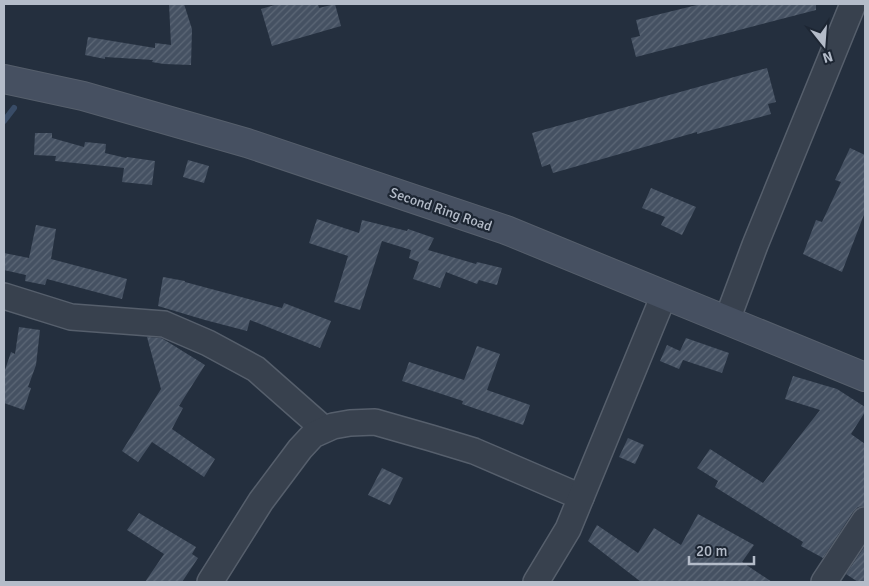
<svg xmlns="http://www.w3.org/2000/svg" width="869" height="586" font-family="Signika,sans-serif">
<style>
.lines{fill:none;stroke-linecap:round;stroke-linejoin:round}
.stream{stroke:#394c67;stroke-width:6}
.building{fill:url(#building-hatch)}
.street-casing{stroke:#565f6c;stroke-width:28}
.secondary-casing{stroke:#565f6c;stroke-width:30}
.street{stroke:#38414e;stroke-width:25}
.secondary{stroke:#465061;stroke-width:28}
.labels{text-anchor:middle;stroke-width:4.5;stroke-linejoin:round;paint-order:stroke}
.street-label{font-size:14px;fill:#b4bcc9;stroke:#1d2633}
</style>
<defs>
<pattern id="building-hatch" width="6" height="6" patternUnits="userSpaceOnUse" patternTransform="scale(1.25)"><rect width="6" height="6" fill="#455162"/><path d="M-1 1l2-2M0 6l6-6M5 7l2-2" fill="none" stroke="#5d6877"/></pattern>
</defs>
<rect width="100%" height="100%" fill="#242f3e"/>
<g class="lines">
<!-- stream -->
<polyline class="stream" points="4,121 14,108"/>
</g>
<!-- building -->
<g class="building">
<polygon points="169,4 184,4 192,29 191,65 164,64 152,62 153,60 105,57 105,59 85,55 88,37 155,48 155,43 171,45"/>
<polygon points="278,4 318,4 319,8 335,4 341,26 272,46 261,9"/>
<polygon points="701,4 816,4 816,10 636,57 631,38 640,36 636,20"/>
<polygon points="767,68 776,102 768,104 771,114 697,134 697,132 553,173 550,164 542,167 532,133"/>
<polygon points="35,133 52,133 52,138 84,147 85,142 106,144 105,153 126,158 127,157 155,161 152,185 122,182 124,168 55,161 56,156 34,155"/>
<polygon points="850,148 865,155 865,212 842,272 803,254 816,220 822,222 841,182 835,180"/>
<polygon points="188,160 209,166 204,183 183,177"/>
<polygon points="651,188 696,207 682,235 661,225 665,217 642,208"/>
<polygon points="317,219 359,233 362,220 407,231 408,229 434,238 428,250 476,264 477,262 502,268 497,285 479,280 477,284 446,272 440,288 413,279 419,262 409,258 411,250 382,241 360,310 334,302 348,256 309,243"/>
<polygon points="36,225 56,229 51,259 127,279 122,299 47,279 45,285 25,281 26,275 4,270 4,253 29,258"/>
<polygon points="163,277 185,281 185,282 282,308 284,303 331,321 320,348 250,320 247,331 205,320 158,306"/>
<polygon points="19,327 40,330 36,365 28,387 31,388 24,410 4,403 4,373 11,352 15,354"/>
<polygon points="147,337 161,338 168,342 205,365 179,406 183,408 172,429 215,459 204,477 152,442 138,462 122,451 161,389"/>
<polygon points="686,338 729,353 722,373 683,360 679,369 660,361 667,345 680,351"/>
<polygon points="477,346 500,354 487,390 530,405 523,425 462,404 463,401 402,381 409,362 464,380"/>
<polygon points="793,376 837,389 865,407 865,412 851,434 865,444 865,506 858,507 853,512 823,558 801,546 803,542 715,487 718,481 697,468 710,449 763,483 820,410 785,399"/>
<polygon points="628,438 644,445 635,464 619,457"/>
<polygon points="382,468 403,478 390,505 368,495"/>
<polygon points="139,513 196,547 192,554 198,558 182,582 145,582 164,554 127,530"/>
<polygon points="698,514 754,545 742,562 772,582 641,582 588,541 597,525 638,553 654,528 681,545"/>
<polygon points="865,546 865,582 858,582 846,574"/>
</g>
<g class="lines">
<defs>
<g id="street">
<polyline points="4,296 71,317 164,324 208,343 256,369 324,429"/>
<polyline points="727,320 755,245 853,4"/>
<polyline points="210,582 261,501 300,449 313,435 333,426 350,423 375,422 431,438 474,451 581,497"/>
<polyline points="536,582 568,529 664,295"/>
<polyline points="824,582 865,520"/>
</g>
<polyline id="secondary" points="4,79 83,96 247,143 506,230 865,377"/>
</defs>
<!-- street casing -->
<use href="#street" class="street-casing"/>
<!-- secondary casing -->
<use href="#secondary" class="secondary-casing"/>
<!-- street -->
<use href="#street" class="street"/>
<!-- secondary -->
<use href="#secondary" class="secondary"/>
</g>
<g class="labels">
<!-- street labels -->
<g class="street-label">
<text transform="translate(441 209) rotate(19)" y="5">Second Ring Road</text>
</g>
</g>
<!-- border -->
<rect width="869" height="586" fill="none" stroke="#b4bcc9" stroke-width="10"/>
<!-- north arrow -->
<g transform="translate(824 45) rotate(163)" stroke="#1d2633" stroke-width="4" paint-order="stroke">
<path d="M0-4L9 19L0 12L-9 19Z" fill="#b4bcc9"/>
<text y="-8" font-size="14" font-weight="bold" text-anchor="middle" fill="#b4bcc9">N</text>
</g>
<!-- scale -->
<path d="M689 556v8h65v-8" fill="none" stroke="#b4bcc9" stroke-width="2.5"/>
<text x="696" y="556" font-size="15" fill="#b4bcc9" stroke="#1d2633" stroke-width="4" paint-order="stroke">20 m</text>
</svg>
